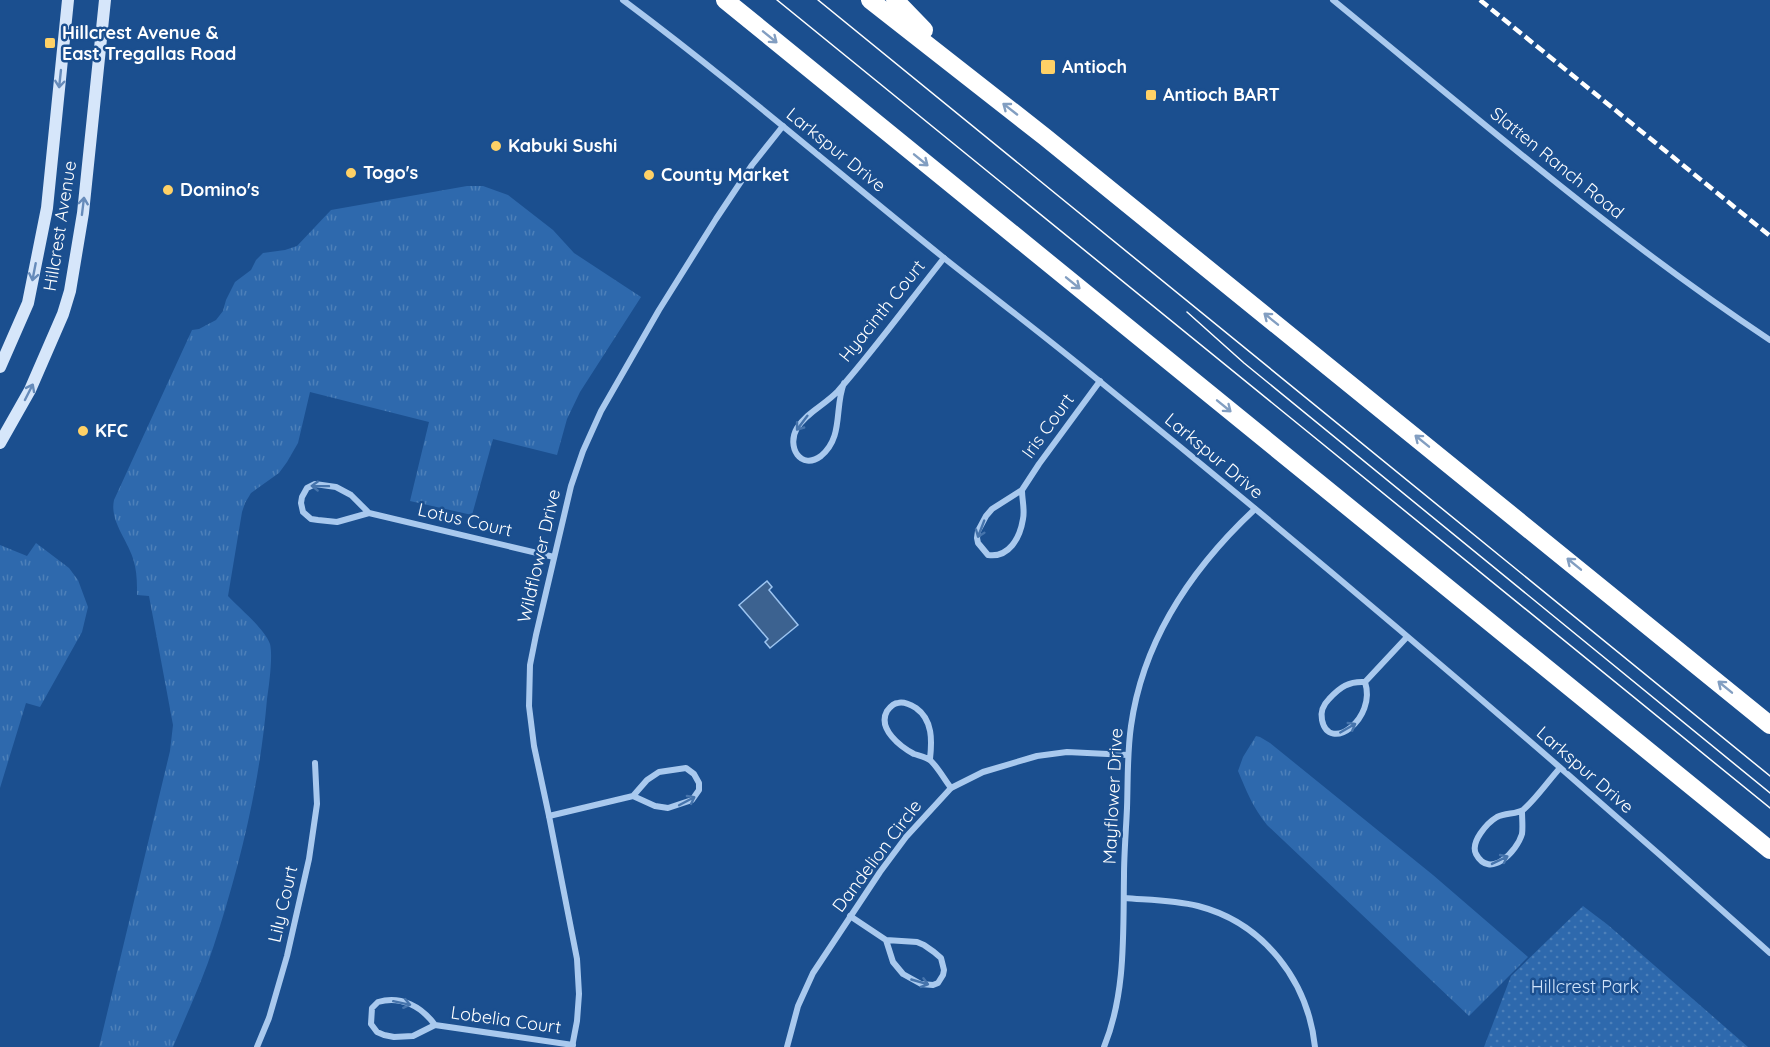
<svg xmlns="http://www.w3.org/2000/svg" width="1770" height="1047" font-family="Quicksand,sans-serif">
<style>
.grass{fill:url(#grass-tufts)}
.park{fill:url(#park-dots)}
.water{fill:#3c6290;stroke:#9cc4f0;stroke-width:1.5}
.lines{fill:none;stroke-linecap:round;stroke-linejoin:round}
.street{stroke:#a9c9ee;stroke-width:6}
.secondary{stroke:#d6e6fa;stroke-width:12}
.highway{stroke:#fff;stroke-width:18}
.tram{stroke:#fff;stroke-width:1.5}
.rail{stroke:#fff;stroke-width:4.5;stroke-dasharray:10 4.5;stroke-linecap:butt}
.oneway{stroke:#829ec1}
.oneway2{stroke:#668bba}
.oneway3{stroke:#4674ac}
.poi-dot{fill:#ffd166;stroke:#1b4f8f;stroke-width:2}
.labels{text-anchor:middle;stroke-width:5;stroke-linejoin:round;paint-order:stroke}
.poi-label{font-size:18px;font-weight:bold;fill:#fff;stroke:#1b4f8f;text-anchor:start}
.street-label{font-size:18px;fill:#fff;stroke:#1b4f8f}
.park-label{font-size:18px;fill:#cfe3fa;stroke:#1b4f8f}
</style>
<defs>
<pattern id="grass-tufts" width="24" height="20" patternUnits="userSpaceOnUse" patternTransform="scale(1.5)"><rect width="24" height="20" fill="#2e69ad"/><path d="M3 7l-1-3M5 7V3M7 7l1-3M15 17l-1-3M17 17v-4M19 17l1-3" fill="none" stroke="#4d80b9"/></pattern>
<pattern id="park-dots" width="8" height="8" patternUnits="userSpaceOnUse" patternTransform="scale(1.5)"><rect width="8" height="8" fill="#2e69ad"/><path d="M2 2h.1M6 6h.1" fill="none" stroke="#4d80b9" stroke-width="1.8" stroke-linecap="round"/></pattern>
</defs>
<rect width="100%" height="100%" fill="#1b4f8f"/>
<!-- grass -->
<g class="grass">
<path d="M467 186H483L508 195 553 230 574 253 641 297 580 392 567 419 557 455 493 439 472 515 410 501 429 422 310 392 298 443 287 462 279 473 251 493 245 503 242 512 228 596C240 609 264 628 270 644 273 656 269 686 267 699 260 783 240 865 214 945 203 980 187 1013 173 1047H99L170 751 173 725 149 596 137 595C137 585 137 575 135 566 131 543 109 523 114 500L192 330 199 329 216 320 223 311 226 300 235 282 251 270 256 260 263 253 285 250 297 246 331 210Z"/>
<polygon points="36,543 69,568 78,580 88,607 82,632 40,707 26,703 0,788 0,545 27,556"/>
<path d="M1256 736 1260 737 1270 743 1433 875 1528 957 1469 1016 1267 825C1253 808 1246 790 1238 771L1243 757Z"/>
</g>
<!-- park -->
<polygon class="park" points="1583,906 1608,925 1748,1047 1484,1047 1511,976"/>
<!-- water -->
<polygon class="water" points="767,581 772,587 769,590 798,625 770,648 765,642 768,639 739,605"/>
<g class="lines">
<!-- street -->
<g class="street">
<path d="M623 0C733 82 837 172 944 258 997 300 1051 341 1103 384 1330 568 1553 758 1770 953"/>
<path d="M1333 0C1476 117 1616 238 1770 340"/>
<path d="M844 383C834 408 844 437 821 456 801 471 786 447 797 428 807 412 825 405 838 391 875 349 909 302 944 258"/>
<path d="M1022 490C1022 500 1025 510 1023 519 1020 538 1009 558 988 555L978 543 977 538 978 531 986 516 992 509 1022 490 1039 464 1100 381"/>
<polyline points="369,513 351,495 336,487 315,484 307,488 302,497 301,503 303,512 311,519 318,520 337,522 369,513 554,557"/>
<path d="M1365 682C1377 719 1329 754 1322 720 1320 711 1323 705 1329 699 1340 687 1349 681 1365 682L1407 637"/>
<path d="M930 759C932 741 933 720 916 708 911 705 904 701 898 703 894 703 890 707 887 711 877 729 901 747 914 754 920 756 927 757 931 761 939 769 944 779 951 788"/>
<path d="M1522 811C1522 819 1523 827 1522 834 1517 851 1490 880 1476 854 1470 842 1487 823 1497 817 1505 813 1517 814 1523 810 1535 800 1549 780 1560 768"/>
<polyline points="549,816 633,796 647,780 659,772 686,768 694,774 699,783 699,790 692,800 668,808 655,806 633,796"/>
<path d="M1124 898C1149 900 1174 900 1198 906 1264 923 1308 981 1315 1047"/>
<polyline points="850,916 886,940 917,942 924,945 934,952 941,958 944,970 943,975 938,983 933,985 921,984 903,974 893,962 886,940"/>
<path d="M435 1025C422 1007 401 995 378 1002L372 1008 371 1024 377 1032 384 1035 394 1037 413 1036 435 1025 573 1045"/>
<polyline points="257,1047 269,1018 287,956 309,859 317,804 315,763"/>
<polyline points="572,1047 577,1021 579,994 577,959 549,816 534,746 529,706 530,665 536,635 571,486 583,451 601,411 659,310 716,219 752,165 783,126"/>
<polyline points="787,1047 798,1006 813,973 880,872 906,837 951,788 983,772 1037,756 1067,752 1128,755"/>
<path d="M1104 1047C1126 993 1123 934 1124 876 1124 854 1126 831 1127 808 1128 780 1127 754 1131 726 1143 640 1193 567 1255 509"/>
</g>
<!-- secondary -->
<g class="secondary">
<polyline points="0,367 28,303 47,208 68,0"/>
<polyline points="0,443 30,390 63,314 70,291 83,213 105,0"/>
</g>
<!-- highway -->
<g class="highway">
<polyline points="725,0 1770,850"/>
<polyline points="870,0 1045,137 1770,725"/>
<polyline points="895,0 924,30"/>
</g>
<!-- tram -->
<g class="tram">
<polyline points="777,0 1770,808"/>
<polyline points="818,0 1770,776"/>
<polyline points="1187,312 1244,363 1770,793"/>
</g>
<!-- rail -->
<polyline class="rail" points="1480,0 1770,236"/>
</g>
<!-- one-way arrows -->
<defs><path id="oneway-shaft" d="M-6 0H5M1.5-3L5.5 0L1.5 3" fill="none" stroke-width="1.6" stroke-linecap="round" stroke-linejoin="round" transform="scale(1.5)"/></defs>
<g class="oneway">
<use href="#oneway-shaft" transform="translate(770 37) rotate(39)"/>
<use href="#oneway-shaft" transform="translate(1010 109) rotate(-142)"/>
<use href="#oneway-shaft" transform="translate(921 160) rotate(39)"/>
<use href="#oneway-shaft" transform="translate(1073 283) rotate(39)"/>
<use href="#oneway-shaft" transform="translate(1271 319) rotate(-141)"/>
<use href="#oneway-shaft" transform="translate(1224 406) rotate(39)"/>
<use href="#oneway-shaft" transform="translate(1422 441) rotate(-141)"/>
<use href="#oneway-shaft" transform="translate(1574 564) rotate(-141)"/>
<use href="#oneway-shaft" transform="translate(1725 687) rotate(-141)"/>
</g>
<g class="oneway2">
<use href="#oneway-shaft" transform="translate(60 79) rotate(96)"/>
<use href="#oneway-shaft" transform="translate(83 206) rotate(-83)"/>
<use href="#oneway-shaft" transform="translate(34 272) rotate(101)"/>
<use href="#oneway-shaft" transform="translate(29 392) rotate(-63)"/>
</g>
<g class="oneway3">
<use href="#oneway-shaft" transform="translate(802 423) rotate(127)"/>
<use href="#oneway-shaft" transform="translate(320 486) rotate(-179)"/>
<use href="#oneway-shaft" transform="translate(981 529) rotate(111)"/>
<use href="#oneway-shaft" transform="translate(1348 728) rotate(-30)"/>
<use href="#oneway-shaft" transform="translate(687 801) rotate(-28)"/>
<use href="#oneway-shaft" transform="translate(1500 860) rotate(-26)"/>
<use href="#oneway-shaft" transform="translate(920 982) rotate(16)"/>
<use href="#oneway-shaft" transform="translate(402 1003) rotate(12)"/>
</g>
<!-- markers -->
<g class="poi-dot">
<rect x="44" y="37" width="12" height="12" rx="3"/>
<rect x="1040" y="59" width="16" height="16" rx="3"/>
<rect x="1145" y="89" width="12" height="12" rx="3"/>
<circle cx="496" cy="146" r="6"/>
<circle cx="351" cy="173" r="6"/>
<circle cx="649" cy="175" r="6"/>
<circle cx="168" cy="190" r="6"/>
<circle cx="83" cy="431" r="6"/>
</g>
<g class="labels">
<!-- poi labels -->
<g class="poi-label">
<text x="62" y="39">Hillcrest Avenue &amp;<tspan x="62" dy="21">East Tregallas Road</tspan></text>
<text x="1062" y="73">Antioch</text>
<text x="1163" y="101">Antioch BART</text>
<text x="508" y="152">Kabuki Sushi</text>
<text x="363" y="179">Togo's</text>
<text x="661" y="181">County Market</text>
<text x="180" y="196">Domino's</text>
<text x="95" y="437">KFC</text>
</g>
<!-- street labels -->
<g class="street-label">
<text transform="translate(836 150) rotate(39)" y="6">Larkspur Drive</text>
<text transform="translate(1557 163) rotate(39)" y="6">Slatten Ranch Road</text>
<text transform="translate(60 226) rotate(-81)" y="6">Hillcrest Avenue</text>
<text transform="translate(882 311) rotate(-51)" y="6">Hyacinth Court</text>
<text transform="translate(1048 426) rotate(-54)" y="6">Iris Court</text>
<text transform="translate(1214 456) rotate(40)" y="6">Larkspur Drive</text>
<text transform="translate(465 520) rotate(13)" y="6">Lotus Court</text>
<text transform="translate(539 556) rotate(-77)" y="6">Wildflower Drive</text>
<text transform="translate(1585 770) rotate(41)" y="6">Larkspur Drive</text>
<text transform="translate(1113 796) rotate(-87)" y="6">Mayflower Drive</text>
<text transform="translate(877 856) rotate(-53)" y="6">Dandelion Circle</text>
<text transform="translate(283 904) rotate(-77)" y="6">Lily Court</text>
<text transform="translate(506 1020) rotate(8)" y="6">Lobelia Court</text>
</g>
<!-- park labels -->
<g class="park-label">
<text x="1585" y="993">Hillcrest Park</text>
</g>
</g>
</svg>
